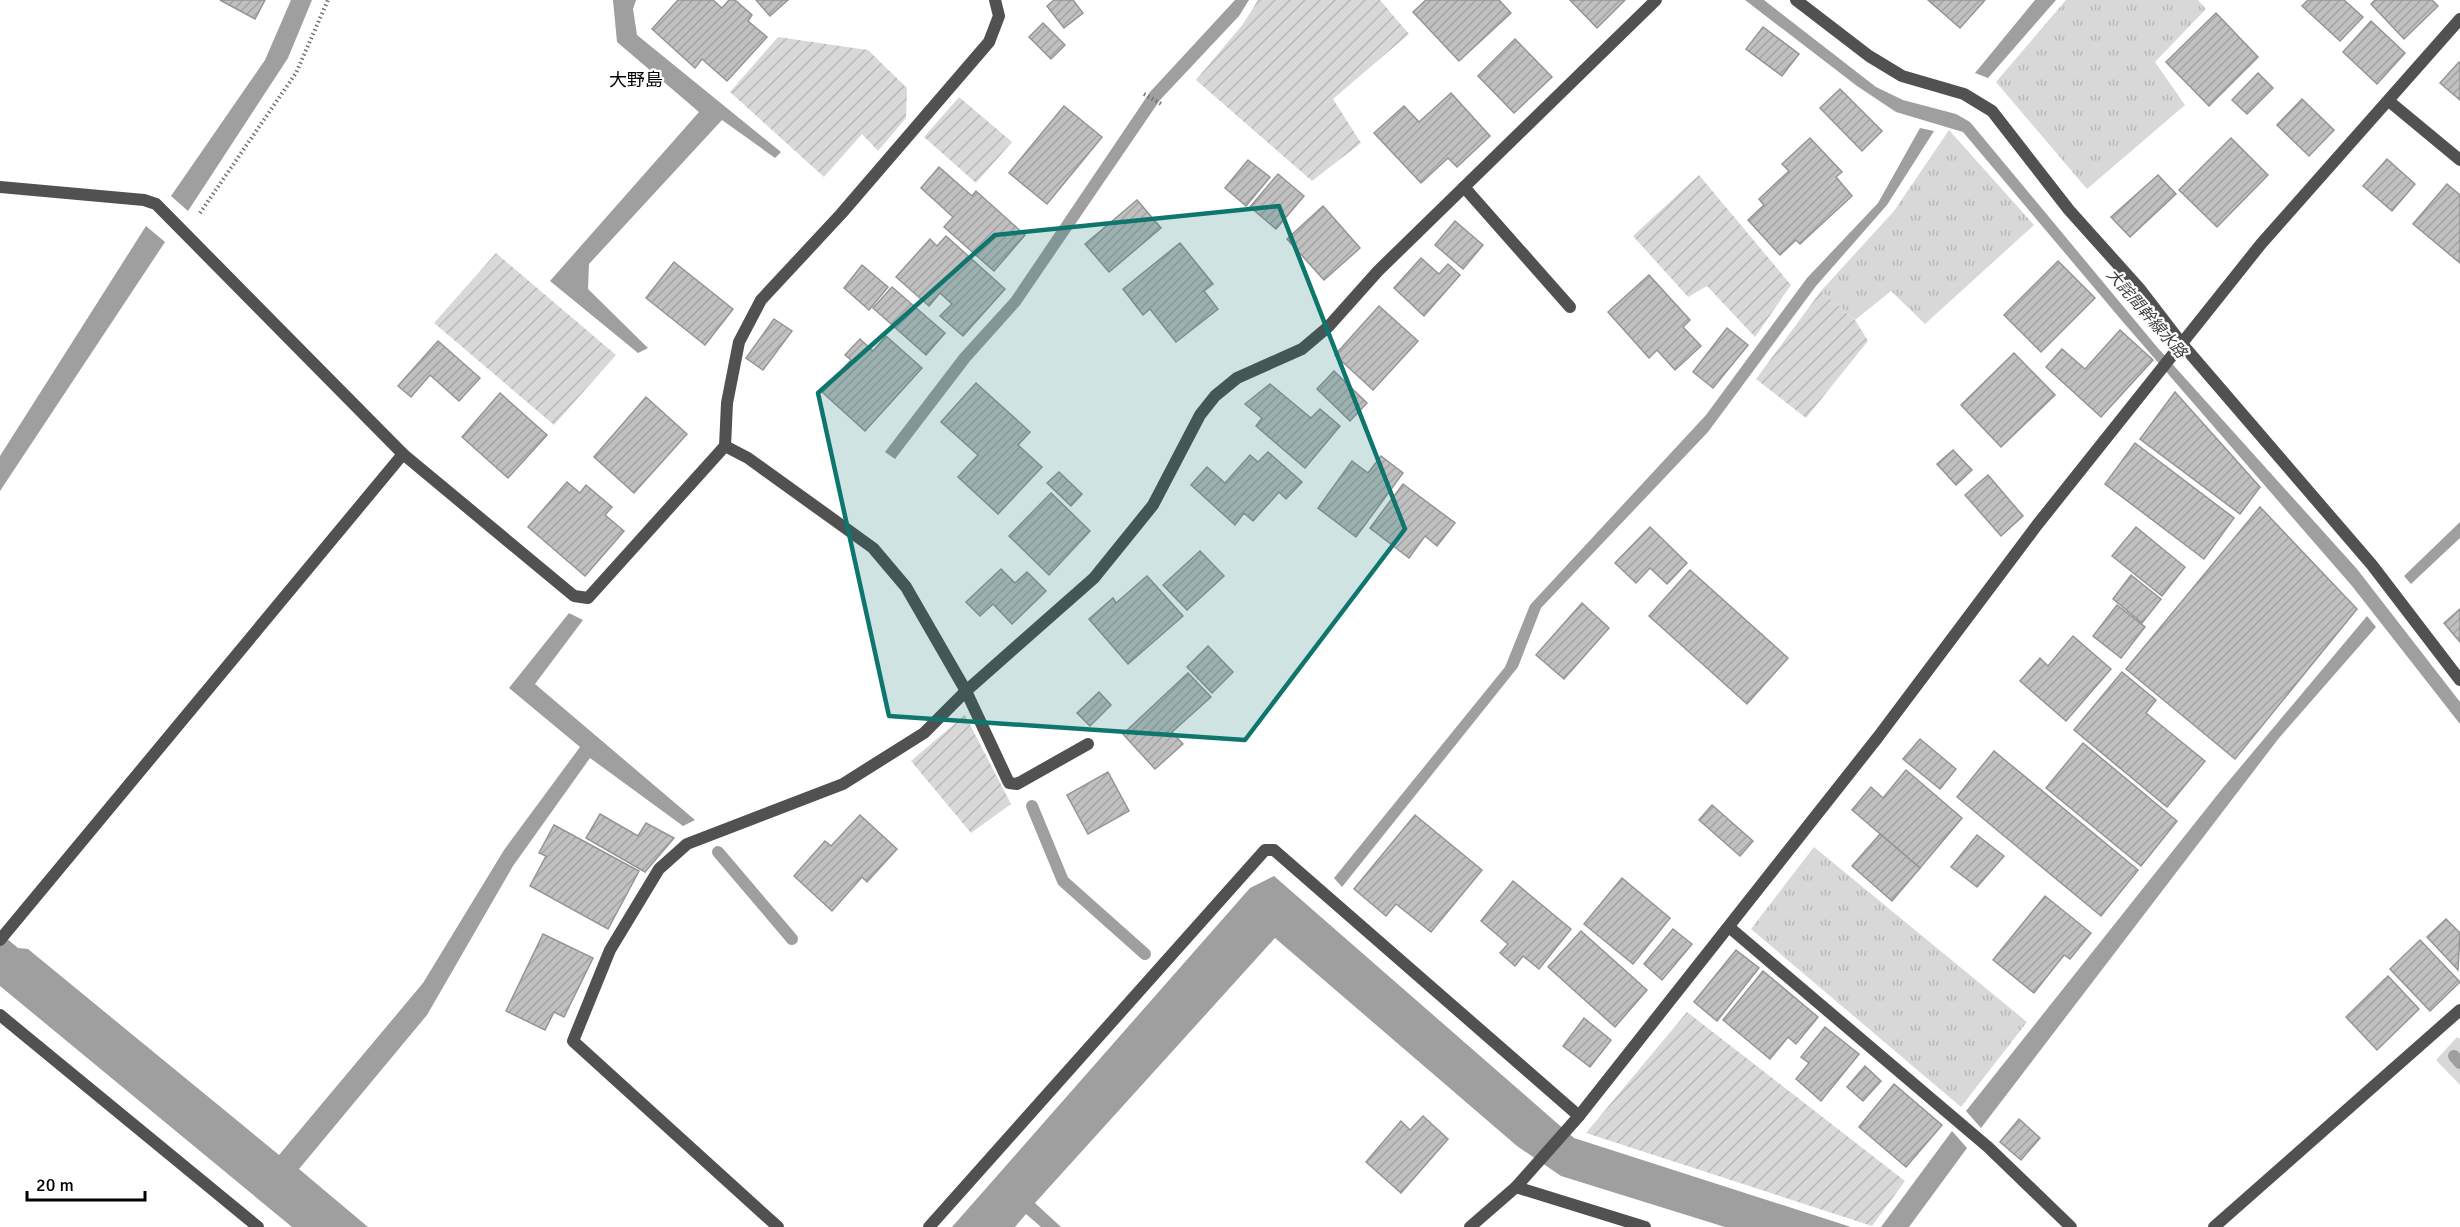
<svg xmlns="http://www.w3.org/2000/svg" width="2460" height="1227" font-family="Signika,'Noto Sans JP',sans-serif">
<style>
.grass{fill:url(#grass-tufts)}
.garden{fill:url(#garden-furrows)}
.water{fill:#9f9f9f}
.lines{fill:none;stroke-linecap:round;stroke-linejoin:round}
.stream{stroke:#9f9f9f;stroke-width:12}
.building{fill:url(#building-hatch);stroke:#959595;stroke-width:1.5}
.path{stroke:#737373;stroke-width:4;stroke-dasharray:1.5 3;stroke-linecap:butt}
.lane{stroke:#515151;stroke-width:12}
.street{stroke:#515151;stroke-width:12}
.marked{fill:#0f766e;fill-opacity:0.2;stroke:#0f766e;stroke-width:4.5;stroke-linejoin:round}
.labels{text-anchor:middle;stroke-width:4.5;stroke-linejoin:round;paint-order:stroke}
.water-label{font-size:16px;font-style:italic;fill:#404040;stroke:#fff}
.quarter-label{font-size:18px;fill:#000;stroke:#fff}
</style>
<defs>
<pattern id="grass-tufts" width="24" height="20" patternUnits="userSpaceOnUse" patternTransform="scale(1.5)"><rect width="24" height="20" fill="#d8d8d8"/><path d="M3 7l-1-3M5 7V3M7 7l1-3M15 17l-1-3M17 17v-4M19 17l1-3" fill="none" stroke="#b8b8b8"/></pattern>
<pattern id="garden-furrows" width="10" height="10" patternUnits="userSpaceOnUse" patternTransform="scale(1.5)"><rect width="10" height="10" fill="#d8d8d8"/><path d="M-1 1l2-2M0 10L10 0M9 11l2-2" fill="none" stroke="#b8b8b8"/></pattern>
<pattern id="building-hatch" width="6" height="6" patternUnits="userSpaceOnUse" patternTransform="scale(1.5)"><rect width="6" height="6" fill="#c0c0c0"/><path d="M-1 1l2-2M0 6l6-6M5 7l2-2" fill="none" stroke="#a3a3a3"/></pattern>
</defs>
<rect width="100%" height="100%" fill="#fff"/>
<!-- grass -->
<g class="grass">
<polygon points="2066,0 2198,0 2206,9 2155,62 2185,105 2087,189 1996,82"/>
<polygon points="1949,130 2034,225 1925,324 1891,291 1855,320 1821,291 1894,211"/>
<polygon points="1814,847 2027,1022 1961,1107 1751,929"/>
<polygon points="2457,1037 2460,1039 2460,1085 2436,1060"/>
</g>
<!-- garden -->
<g class="garden">
<polygon points="1258,0 1380,0 1409,34 1333,99 1361,143 1312,181 1196,80 1243,24"/>
<polygon points="778,37 868,50 907,88 906,118 878,151 862,134 824,177 730,92"/>
<polygon points="959,97 1012,142 976,183 924,137"/>
<polygon points="1699,175 1791,285 1755,337 1707,286 1688,297 1633,236"/>
<polygon points="496,253 616,355 554,425 434,323"/>
<polygon points="1821,291 1855,320 1868,341 1806,418 1756,379"/>
<polygon points="965,715 1011,804 971,833 911,761"/>
<polygon points="1687,1012 1905,1181 1872,1226 1586,1133"/>
</g>
<!-- water -->
<g class="water">
<polygon points="291,0 312,0 288,58 188,211 171,196 265,60"/>
<polygon points="613,0 636,0 633,9 637,35 781,152 775,158 722,120 589,264 588,289 648,348 638,353 550,281 699,112 617,42"/>
<polygon points="1235,0 1249,0 1239,16 1160,100 1020,305 970,361 895,459 885,452 960,354 1011,298 1150,92"/>
<polygon points="1745,0 1764,0 1876,87 1903,100 1956,114 1970,122 2157,347 2357,569 2460,702 2460,724 2352,586 2123,322 1963,132 1896,112 1857,86"/>
<polygon points="2035,0 2056,0 1988,78 1975,73"/>
<polygon points="1920,128 1934,131 1887,205 1816,286 1708,432 1541,608 1518,667 1342,887 1334,878 1505,667 1530,605 1706,415 1807,278 1878,203"/>
<polygon points="146,226 165,242 0,491 0,456"/>
<polygon points="2460,522 2460,538 2411,584 2404,576"/>
<polygon points="569,613 583,620 535,684 695,820 683,826 590,758 513,866 427,1015 299,1169 368,1227 292,1227 0,986 0,933 18,948 28,949 279,1155 423,983 504,850 580,747 509,688"/>
<polygon points="2367,616 2376,627 2279,738 1981,1128 1966,1111 2222,789"/>
<polygon points="1274,876 1574,1138 1851,1227 1725,1227 1561,1176 1517,1146 1275,938 1035,1203 1061,1227 1041,1227 1026,1214 1015,1227 952,1227 1250,888"/>
<polygon points="1952,1131 1967,1148 1909,1227 1881,1227"/>
</g>
<g class="lines">
<!-- stream -->
<g class="stream">
<polyline points="1032,806 1063,881 1145,954"/>
<polyline points="718,852 792,939"/>
<polyline points="2454,1056 2460,1063"/>
</g>
</g>
<!-- building -->
<g class="building">
<polygon points="220,0 265,0 255,19"/>
<polygon points="678,0 713,0 722,8 729,0 735,0 752,15 748,21 767,37 727,81 702,59 695,68 652,29"/>
<polygon points="756,0 788,0 770,16"/>
<polygon points="1054,0 1073,0 1083,13 1064,28 1047,6"/>
<polygon points="1426,0 1499,0 1511,13 1459,61 1413,12"/>
<polygon points="1570,0 1625,0 1597,28"/>
<polygon points="1928,0 1985,0 1960,28"/>
<polygon points="2308,0 2344,0 2363,17 2340,41 2302,6"/>
<polygon points="2375,0 2432,0 2438,6 2404,39 2371,4"/>
<polygon points="2216,13 2258,57 2209,106 2166,62"/>
<polygon points="2371,21 2405,53 2377,84 2343,52"/>
<polygon points="1043,23 1065,45 1051,59 1029,37"/>
<polygon points="1763,27 1799,54 1782,76 1746,49"/>
<polygon points="1515,39 1552,77 1514,113 1478,76"/>
<polygon points="2459,62 2460,63 2460,100 2440,83"/>
<polygon points="2258,73 2273,88 2247,114 2232,100"/>
<polygon points="1840,89 1882,131 1862,151 1820,108"/>
<polygon points="1451,93 1490,136 1457,167 1448,158 1421,183 1374,133 1404,106 1419,122"/>
<polygon points="2302,99 2334,130 2309,156 2277,125"/>
<polygon points="1064,106 1102,137 1047,204 1009,173"/>
<polygon points="1810,138 1842,172 1836,177 1852,196 1800,244 1796,240 1780,255 1748,220 1764,205 1759,199 1789,171 1782,164"/>
<polygon points="2231,138 2268,175 2217,227 2179,190"/>
<polygon points="2387,159 2415,184 2392,211 2363,186"/>
<polygon points="1248,160 1270,177 1246,206 1225,188"/>
<polygon points="939,167 972,196 976,191 1025,235 994,271 944,227 953,217 921,188"/>
<polygon points="1278,174 1304,196 1276,229 1250,207"/>
<polygon points="2158,175 2176,194 2130,237 2111,217"/>
<polygon points="2447,184 2460,195 2460,263 2413,224"/>
<polygon points="1137,200 1161,228 1109,272 1085,244"/>
<polygon points="1323,206 1360,248 1324,280 1287,239"/>
<polygon points="1455,221 1483,245 1463,269 1435,245"/>
<polygon points="946,236 1005,289 963,336 940,316 952,304 940,293 929,306 896,277 930,239 937,246"/>
<polygon points="1180,243 1213,284 1204,291 1218,309 1176,342 1150,309 1143,315 1123,289"/>
<polygon points="1421,258 1439,274 1448,264 1460,275 1424,316 1394,288"/>
<polygon points="2058,261 2095,298 2041,352 2004,315"/>
<polygon points="674,262 733,309 705,345 646,298"/>
<polygon points="862,265 888,287 869,310 844,288"/>
<polygon points="1649,275 1690,320 1683,327 1701,346 1675,370 1657,350 1649,358 1608,312"/>
<polygon points="892,287 945,333 926,355 873,308"/>
<polygon points="1379,306 1418,341 1373,390 1335,355"/>
<polygon points="774,319 792,331 763,370 746,358"/>
<polygon points="1727,328 1748,345 1713,388 1693,372"/>
<polygon points="2120,330 2153,360 2101,417 2046,367 2062,349 2085,369"/>
<polygon points="886,336 922,368 865,431 822,392 851,360 845,355 860,339 873,351"/>
<polygon points="438,341 480,378 459,401 430,375 411,397 398,386"/>
<polygon points="2014,353 2055,395 2001,447 1961,405"/>
<polygon points="1334,371 1367,403 1350,421 1317,389"/>
<polygon points="976,383 1030,432 1018,445 1042,467 998,514 958,477 978,455 941,422"/>
<polygon points="1270,384 1311,418 1320,409 1340,426 1305,468 1256,426 1262,418 1245,404"/>
<polygon points="2175,392 2260,487 2240,514 2140,439"/>
<polygon points="500,393 547,435 508,478 462,437"/>
<polygon points="646,397 687,434 634,493 594,457"/>
<polygon points="2135,443 2234,518 2204,559 2105,484"/>
<polygon points="1953,450 1972,470 1956,485 1937,464"/>
<polygon points="1268,452 1302,482 1286,499 1279,492 1253,521 1244,513 1235,525 1191,485 1207,467 1225,483 1250,455 1258,462"/>
<polygon points="1381,456 1403,473 1356,537 1318,508 1352,461 1368,473"/>
<polygon points="1059,472 1082,494 1071,506 1047,483"/>
<polygon points="1988,475 2023,516 2001,536 1965,495"/>
<polygon points="567,482 580,493 586,485 612,507 605,515 624,531 585,576 528,527"/>
<polygon points="1403,484 1455,523 1437,546 1425,536 1409,558 1370,528"/>
<polygon points="1051,493 1090,531 1049,575 1009,536"/>
<polygon points="2260,507 2357,609 2235,759 2126,669"/>
<polygon points="1650,527 1687,563 1667,584 1650,568 1636,583 1615,563"/>
<polygon points="2136,527 2185,567 2162,596 2112,556"/>
<polygon points="1200,551 1224,576 1187,610 1163,585"/>
<polygon points="1001,569 1015,583 1027,572 1046,591 1012,624 993,604 980,616 966,602"/>
<polygon points="1690,570 1788,658 1747,704 1649,616"/>
<polygon points="2131,575 2161,599 2142,623 2113,599"/>
<polygon points="1147,576 1183,616 1128,664 1089,619 1113,598 1116,603"/>
<polygon points="1582,603 1609,628 1564,679 1536,655"/>
<polygon points="2117,605 2145,627 2121,658 2093,636"/>
<polygon points="2460,609 2460,642 2444,623"/>
<polygon points="2073,636 2111,669 2066,721 2020,681 2040,658 2048,666"/>
<polygon points="1208,646 1233,672 1212,693 1187,667"/>
<polygon points="2122,672 2156,700 2146,713 2205,761 2167,807 2074,730"/>
<polygon points="1188,673 1211,697 1172,732 1183,744 1155,769 1123,734"/>
<polygon points="1099,692 1111,705 1090,726 1077,713"/>
<polygon points="1920,739 1956,769 1940,789 1903,759"/>
<polygon points="2083,743 2177,821 2141,866 2046,788"/>
<polygon points="1994,751 2138,870 2101,916 1957,797"/>
<polygon points="1906,770 1962,818 1920,868 1852,810 1871,787 1883,798"/>
<polygon points="1108,772 1129,811 1088,834 1067,795"/>
<polygon points="1712,805 1753,841 1740,856 1699,820"/>
<polygon points="600,814 638,836 646,823 674,838 645,872 586,838"/>
<polygon points="860,815 897,849 867,882 862,877 832,911 794,876 825,841 831,846"/>
<polygon points="1415,815 1482,870 1431,932 1396,904 1386,916 1354,889"/>
<polygon points="554,825 639,871 608,929 530,886 546,856 539,853"/>
<polygon points="1880,834 1920,868 1892,901 1852,866"/>
<polygon points="1977,835 2004,856 1977,887 1951,867"/>
<polygon points="1622,878 1670,918 1633,964 1584,924"/>
<polygon points="1513,881 1571,929 1539,969 1523,956 1515,966 1500,953 1508,944 1481,921"/>
<polygon points="2045,896 2091,933 2070,959 2064,955 2034,993 1993,960"/>
<polygon points="2446,919 2460,933 2458,970 2427,937"/>
<polygon points="1673,929 1692,944 1662,980 1644,964"/>
<polygon points="1581,931 1647,990 1615,1027 1548,967"/>
<polygon points="543,934 593,958 564,1017 554,1012 545,1030 506,1011"/>
<polygon points="2420,940 2460,982 2430,1011 2390,969"/>
<polygon points="1736,950 1759,968 1717,1021 1694,1002"/>
<polygon points="1763,971 1818,1017 1796,1044 1788,1037 1770,1059 1723,1020"/>
<polygon points="2388,976 2419,1009 2377,1050 2346,1017"/>
<polygon points="1584,1018 1611,1040 1590,1067 1563,1046"/>
<polygon points="1825,1027 1859,1054 1821,1101 1796,1079 1809,1063 1801,1057"/>
<polygon points="1865,1066 1881,1081 1863,1101 1847,1087"/>
<polygon points="1894,1084 1942,1125 1906,1167 1859,1127"/>
<polygon points="1423,1116 1448,1139 1401,1193 1366,1162 1401,1121 1410,1130"/>
<polygon points="2019,1119 2040,1138 2021,1160 2000,1142"/>
</g>
<g class="lines">
<!-- path -->
<g class="path">
<polyline points="1144,94 1163,105"/>
<polyline points="200,213 296,73 328,0"/>
</g>
<!-- lane -->
<g class="lane">
<polyline points="2390,102 2460,160"/>
<polyline points="1464,187 1570,307"/>
<polyline points="966,691 1009,783 1017,784 1088,744"/>
<polyline points="1729,927 1988,1147 2071,1227"/>
</g>
<!-- street -->
<g class="street">
<polyline points="1796,0 1869,56 1902,76 1964,94 1992,111 2069,210 2139,288 2182,344 2372,565 2460,680"/>
<polyline points="0,187 144,200 156,204 403,454 574,596 588,598 725,446 748,458 873,548 906,587 966,691 1094,578 1153,505 1200,415 1215,396 1237,378 1302,349 1328,327 1378,271 1656,0"/>
<polyline points="725,446 727,403 739,342 761,300 841,214 989,42 999,16 995,0"/>
<polyline points="0,940 403,454"/>
<polyline points="0,1015 258,1227"/>
<polyline points="1516,1187 1645,1227"/>
<polyline points="778,1227 573,1041 610,950 659,869 687,844 843,784 924,733 966,691"/>
<polyline points="929,1227 1265,850 1274,850 1579,1116"/>
<polyline points="1470,1227 1516,1187 1579,1116 1878,737 2037,525 2261,244 2460,19"/>
<polyline points="2214,1227 2460,1010"/>
</g>
</g>
<!-- marked area -->
<path class="marked" d="M1279 206 1405 529 1245 740 889 716 818 393 995 235Z"/>
<g class="labels">
<!-- water labels -->
<g class="water-label">
<text transform="translate(2147 313) rotate(49)" y="6">大詫間幹線水路</text>
</g>
<!-- quarter labels -->
<g class="quarter-label">
<text x="636" y="86">大野島</text>
</g>
</g>
<!-- scale -->
<path d="M27 1191v9h118v-9" fill="none" stroke="#000000" stroke-width="3"/>
<text x="36" y="1191" font-size="18" fill="#000000" stroke="#ffffff" stroke-width="4.5" paint-order="stroke">20 m</text>
</svg>
